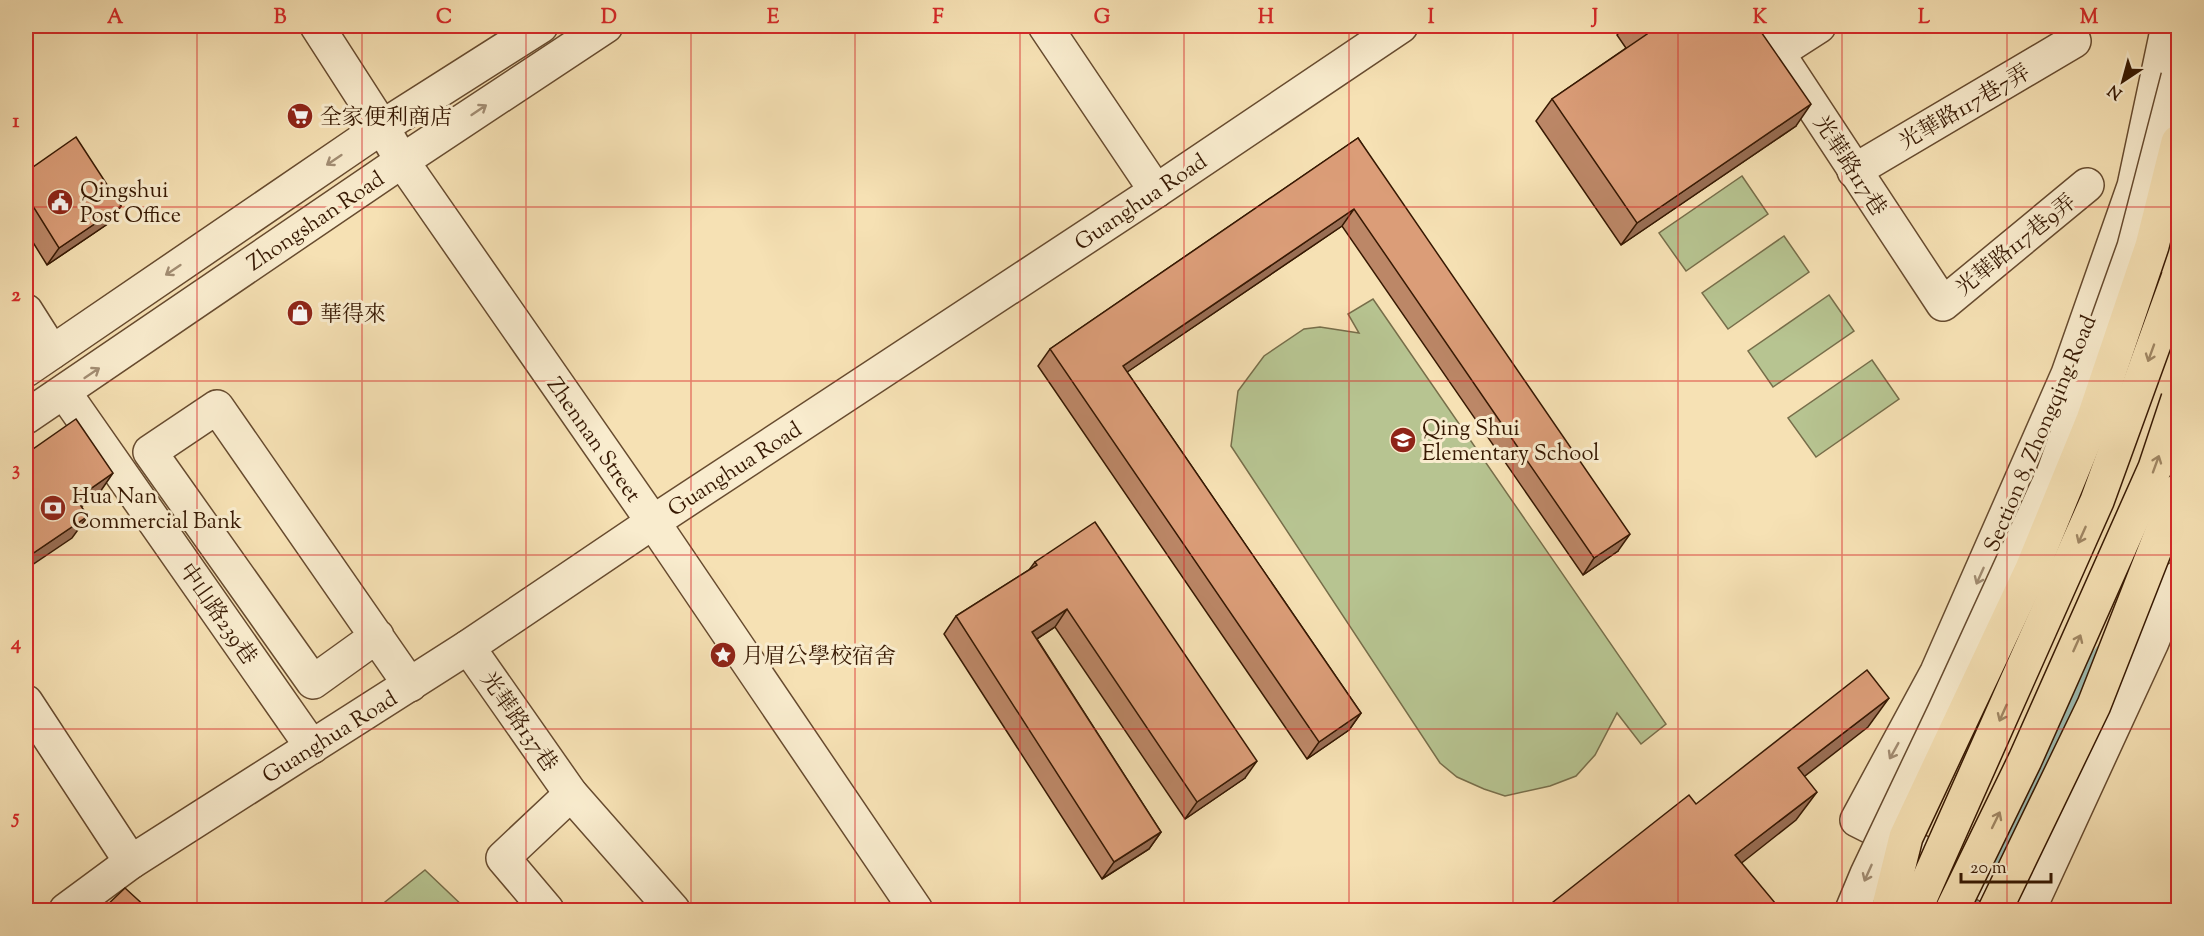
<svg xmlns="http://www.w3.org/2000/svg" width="2204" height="936" font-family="'Sorts Mill Goudy','Noto Serif TC',serif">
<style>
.green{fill:#b7c491;stroke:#776e4a;stroke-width:1.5}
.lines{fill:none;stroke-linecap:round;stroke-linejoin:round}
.canal{stroke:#9dbcb2;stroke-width:32}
.minor-casing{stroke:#674b2f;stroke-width:36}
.minor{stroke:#f9ecce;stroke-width:33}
.minor-bridge-casing{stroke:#674b2f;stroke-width:36;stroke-linecap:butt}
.major-bridge-casing{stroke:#371903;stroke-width:36;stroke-linecap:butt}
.minor-bridge{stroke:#f9ecce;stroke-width:33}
.major-bridge{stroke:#f6e1b4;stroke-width:33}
.wall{fill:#bc8767;stroke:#371903;stroke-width:1.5}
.shaded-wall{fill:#996e54;stroke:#371903;stroke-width:1.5}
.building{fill:#db9d78;stroke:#371903;stroke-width:1.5}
.oneway{stroke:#a28d73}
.oneway2{stroke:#a08764}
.grid{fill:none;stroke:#d62828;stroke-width:1.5;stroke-opacity:0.55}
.labels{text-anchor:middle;stroke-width:6;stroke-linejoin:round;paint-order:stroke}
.street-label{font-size:22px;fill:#371903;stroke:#f9ecce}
.poi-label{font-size:22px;fill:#371903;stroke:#f9ecce;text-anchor:start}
.neatline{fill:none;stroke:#d62828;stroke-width:2}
.grid-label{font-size:20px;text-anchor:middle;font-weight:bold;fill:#d62828}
</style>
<rect width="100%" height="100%" fill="#f6e1b4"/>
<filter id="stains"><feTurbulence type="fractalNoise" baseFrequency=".00333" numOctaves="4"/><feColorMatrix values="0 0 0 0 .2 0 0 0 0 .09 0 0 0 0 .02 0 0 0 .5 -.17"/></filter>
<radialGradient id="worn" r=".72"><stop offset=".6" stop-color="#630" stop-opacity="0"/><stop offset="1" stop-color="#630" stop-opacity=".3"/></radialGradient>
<!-- green -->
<g class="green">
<polygon points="1742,176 1768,214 1686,271 1659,233"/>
<polygon points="1784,236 1809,272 1728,329 1702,293"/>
<polygon points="1829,295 1854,331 1773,387 1748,351"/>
<polygon points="1373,299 1666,724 1641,744 1617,713 1595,755 1576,776 1550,786 1505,796 1484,789 1457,777 1440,763 1231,446 1238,391 1264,356 1304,329 1320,327 1359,333 1348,314"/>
<polygon points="1872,360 1899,399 1816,457 1788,418"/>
<polygon points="425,870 467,910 375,910"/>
</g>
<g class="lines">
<!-- canal -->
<polyline class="canal" points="1976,910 2070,704 2110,656"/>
<defs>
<g id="minor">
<polyline points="317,26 382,127 402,161 653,522 916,910"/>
<polyline points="1045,26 1156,191"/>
<polyline points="1760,26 1943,304 2087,185"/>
<polyline points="2168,26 2134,186 2068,374 1937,672 1857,820 2030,907 2152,642 2178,578"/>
<polyline points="1777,53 1819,26"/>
<polyline points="1854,171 2074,41"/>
<polyline points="26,311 52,352"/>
<polyline points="26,370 382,127 541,26"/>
<polyline points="64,392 312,747"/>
<polyline points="26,417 402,161 606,26"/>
<polyline points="377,636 313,682 150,452 217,407 410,685"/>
<polyline points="468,647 571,794 673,910"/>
<polyline points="26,702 131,862"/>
<polyline points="66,910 131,862 468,647 653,522 1156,191 1401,26"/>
<polyline points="547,910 503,858 571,794"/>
</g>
</defs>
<!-- minor casing -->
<use href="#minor" class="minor-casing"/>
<!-- minor -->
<use href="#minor" class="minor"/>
<defs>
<polyline id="minor-bridge" points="1852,910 1867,874 1944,712 2053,474 2134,247 2178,77"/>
<g id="major-bridge">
<polyline points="1888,910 1906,837 2032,569 2093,420 2152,246 2178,142"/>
<polyline points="1915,910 2097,501 2178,278"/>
<polyline points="1952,910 2025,760 2155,468 2178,399"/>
<polyline points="1995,910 2094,705 2178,491"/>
</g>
</defs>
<!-- minor-bridge casing -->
<use href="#minor-bridge" class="minor-bridge-casing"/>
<!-- major-bridge casing -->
<use href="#major-bridge" class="major-bridge-casing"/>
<!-- minor-bridge -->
<use href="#minor-bridge" class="minor-bridge"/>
<!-- major-bridge -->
<use href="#major-bridge" class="major-bridge"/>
</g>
<!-- wall -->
<g class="wall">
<polygon points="1624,26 1757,26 1796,126 1621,245 1536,121 1552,99 1626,48 1617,35"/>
<polygon points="1358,138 1618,551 1583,575 1342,226 1127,372 1361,713 1349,730 1307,759 1038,366 1050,349"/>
<polygon points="26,172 121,206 109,223 47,265 26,231"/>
<polygon points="1035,562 1245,778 1185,819 1055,627 1037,639 1161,832 1149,849 1102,879 944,634 956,616 1029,570"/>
</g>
<!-- shaded-wall -->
<g class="shaded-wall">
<polygon points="1811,104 1796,126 1621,245 1637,223"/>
<polygon points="121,206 109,223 47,265 59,248"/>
<polygon points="1354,209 1342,226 1111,383 1123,366"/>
<polygon points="113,473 98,495 61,521 76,499"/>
<polygon points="88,516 72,538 26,569 26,558"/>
<polygon points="1630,534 1618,551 1583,575 1594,558"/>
<polygon points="1067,609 1055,627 1020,650 1032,632"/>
<polygon points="1889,698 1868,727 1778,797 1798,768"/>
<polygon points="1361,713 1349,730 1307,759 1319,742"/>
<polygon points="1257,761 1245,778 1185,819 1197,802"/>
<polygon points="1817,792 1796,820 1715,884 1735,855"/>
<polygon points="1161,832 1149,849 1102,879 1114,862"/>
</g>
<!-- building -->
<g class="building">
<polygon points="1641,26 1757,26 1811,104 1637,223 1552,99 1647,34"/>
<polygon points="76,137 121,206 59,248 26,195 26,172"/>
<polygon points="1358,138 1630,534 1594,558 1354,209 1123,366 1361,713 1319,742 1050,349"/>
<polygon points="76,419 113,473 76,499 88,516 26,558 26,454"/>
<polygon points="1095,522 1257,761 1197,802 1067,609 1032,632 1161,832 1114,862 956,616 1037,565 1035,562"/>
<polygon points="1867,670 1889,698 1798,768 1817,792 1735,855 1781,910 1543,910 1689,795 1696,804"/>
<polygon points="125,888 149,910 102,910"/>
</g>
<!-- one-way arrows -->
<defs><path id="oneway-shaft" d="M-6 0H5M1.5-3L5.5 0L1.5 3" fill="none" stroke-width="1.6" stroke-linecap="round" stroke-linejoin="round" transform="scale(1.5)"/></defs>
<g class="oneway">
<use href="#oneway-shaft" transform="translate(479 110) rotate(-34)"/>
<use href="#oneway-shaft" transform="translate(334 160) rotate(146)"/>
<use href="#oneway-shaft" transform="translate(173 270) rotate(146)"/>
<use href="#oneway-shaft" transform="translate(92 373) rotate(-34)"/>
<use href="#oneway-shaft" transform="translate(1980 576) rotate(114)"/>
<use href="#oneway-shaft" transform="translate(1894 751) rotate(119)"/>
<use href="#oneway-shaft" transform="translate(1868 873) rotate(114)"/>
</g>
<g class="oneway2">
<use href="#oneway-shaft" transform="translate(2151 353) rotate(110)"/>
<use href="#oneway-shaft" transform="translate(2156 464) rotate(-70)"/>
<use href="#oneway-shaft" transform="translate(2082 535) rotate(114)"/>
<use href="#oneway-shaft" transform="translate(2077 643) rotate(-66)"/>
<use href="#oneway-shaft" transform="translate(2003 713) rotate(114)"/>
<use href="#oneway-shaft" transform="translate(1996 820) rotate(-64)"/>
</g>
<!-- grid -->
<path class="grid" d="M197 26V910M362 26V910M526 26V910M691 26V910M855 26V910M1020 26V910M1184 26V910M1349 26V910M1513 26V910M1678 26V910M1842 26V910M2007 26V910M26 207H2178M26 381H2178M26 555H2178M26 729H2178"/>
<!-- icons -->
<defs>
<symbol id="supermarket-disc" viewBox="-11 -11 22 22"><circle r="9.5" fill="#8f2418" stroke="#f9ecce"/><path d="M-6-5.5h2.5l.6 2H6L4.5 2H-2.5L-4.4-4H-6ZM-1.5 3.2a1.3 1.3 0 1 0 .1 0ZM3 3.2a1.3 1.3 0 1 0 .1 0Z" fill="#fff"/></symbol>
<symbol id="civic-disc" viewBox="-11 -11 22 22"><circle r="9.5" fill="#8f2418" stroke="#f9ecce"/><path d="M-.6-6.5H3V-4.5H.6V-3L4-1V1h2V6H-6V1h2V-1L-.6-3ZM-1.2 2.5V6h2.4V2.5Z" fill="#fff"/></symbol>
<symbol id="shop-disc" viewBox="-11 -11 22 22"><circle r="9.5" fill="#8f2418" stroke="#f9ecce"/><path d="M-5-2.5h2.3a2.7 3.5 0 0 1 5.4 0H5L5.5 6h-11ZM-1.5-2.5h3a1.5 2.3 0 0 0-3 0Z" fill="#fff"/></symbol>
<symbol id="school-disc" viewBox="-11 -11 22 22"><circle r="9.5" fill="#8f2418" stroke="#f9ecce"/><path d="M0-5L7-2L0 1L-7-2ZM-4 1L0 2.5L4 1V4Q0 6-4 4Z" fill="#fff"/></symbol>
<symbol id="bank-disc" viewBox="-11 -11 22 22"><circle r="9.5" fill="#8f2418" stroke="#f9ecce"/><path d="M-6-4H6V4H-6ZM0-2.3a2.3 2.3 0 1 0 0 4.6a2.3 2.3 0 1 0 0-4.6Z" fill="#fff"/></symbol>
<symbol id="sight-disc" viewBox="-11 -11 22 22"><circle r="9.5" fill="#8f2418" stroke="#f9ecce"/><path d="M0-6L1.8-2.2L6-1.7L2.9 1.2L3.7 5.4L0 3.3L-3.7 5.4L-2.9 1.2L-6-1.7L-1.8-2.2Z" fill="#fff"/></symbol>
</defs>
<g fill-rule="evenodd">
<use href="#supermarket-disc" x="285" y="101" width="30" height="30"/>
<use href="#civic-disc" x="45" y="187" width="30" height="30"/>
<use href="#shop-disc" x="285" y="298" width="30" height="30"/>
<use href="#school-disc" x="1388" y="425" width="30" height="30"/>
<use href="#bank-disc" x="38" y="493" width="30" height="30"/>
<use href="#sight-disc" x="708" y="640" width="30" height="30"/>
</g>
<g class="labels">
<!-- street labels -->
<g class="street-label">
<text transform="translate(1964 106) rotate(-30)" y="8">光華路117巷7弄</text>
<text transform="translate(1851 165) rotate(57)" y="8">光華路117巷</text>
<text transform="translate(1140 201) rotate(-34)" y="8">Guanghua Road</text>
<text transform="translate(315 220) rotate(-34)" y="8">Zhongshan Road</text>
<text transform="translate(2015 244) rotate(-39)" y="8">光華路117巷9弄</text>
<text transform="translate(2039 433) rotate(-67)" y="8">Section 8, Zhongqing Road</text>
<text transform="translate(595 439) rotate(55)" y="8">Zhennan Street</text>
<text transform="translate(734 468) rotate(-33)" y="8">Guanghua Road</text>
<text transform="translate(219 613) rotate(55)" y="8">中山路239巷</text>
<text transform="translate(520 721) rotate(55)" y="8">光華路137巷</text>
<text transform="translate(329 736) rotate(-32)" y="8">Guanghua Road</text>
</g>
<!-- poi labels -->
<g class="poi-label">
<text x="320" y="124">全家便利商店</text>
<text x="80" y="197">Qingshui<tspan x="80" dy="25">Post Office</tspan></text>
<text x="320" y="321">華得來</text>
<text x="1422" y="435">Qing Shui<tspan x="1422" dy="25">Elementary School</tspan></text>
<text x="72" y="503">Hua Nan<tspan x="72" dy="25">Commercial Bank</tspan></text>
<text x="742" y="663">月眉公學校宿舍</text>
</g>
</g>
<!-- margin -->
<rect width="2204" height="936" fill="none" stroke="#f6e1b4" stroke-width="66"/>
<!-- north arrow -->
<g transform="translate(2123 81) rotate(216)" stroke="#f9ecce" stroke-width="4.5" paint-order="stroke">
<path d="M0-4.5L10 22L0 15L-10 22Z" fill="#371903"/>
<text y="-9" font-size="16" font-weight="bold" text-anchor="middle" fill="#371903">N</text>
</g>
<!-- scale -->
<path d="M1961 873v9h90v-9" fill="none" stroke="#371903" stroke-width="3"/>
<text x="1970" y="873" font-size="18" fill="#371903" stroke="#f9ecce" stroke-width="4.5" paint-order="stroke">20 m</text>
<rect x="33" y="33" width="2138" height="870" class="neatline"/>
<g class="grid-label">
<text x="115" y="23">A</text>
<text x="280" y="23">B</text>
<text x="444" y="23">C</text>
<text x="609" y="23">D</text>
<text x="773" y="23">E</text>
<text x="938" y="23">F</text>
<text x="1102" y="23">G</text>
<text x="1266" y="23">H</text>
<text x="1431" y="23">I</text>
<text x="1595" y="23">J</text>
<text x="1760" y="23">K</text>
<text x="1924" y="23">L</text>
<text x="2089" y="23">M</text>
<text x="16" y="127">1</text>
<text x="16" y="301">2</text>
<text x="16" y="475">3</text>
<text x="16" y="649">4</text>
<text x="16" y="823">5</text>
</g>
<rect width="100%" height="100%" filter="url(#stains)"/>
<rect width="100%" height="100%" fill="url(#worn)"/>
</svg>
